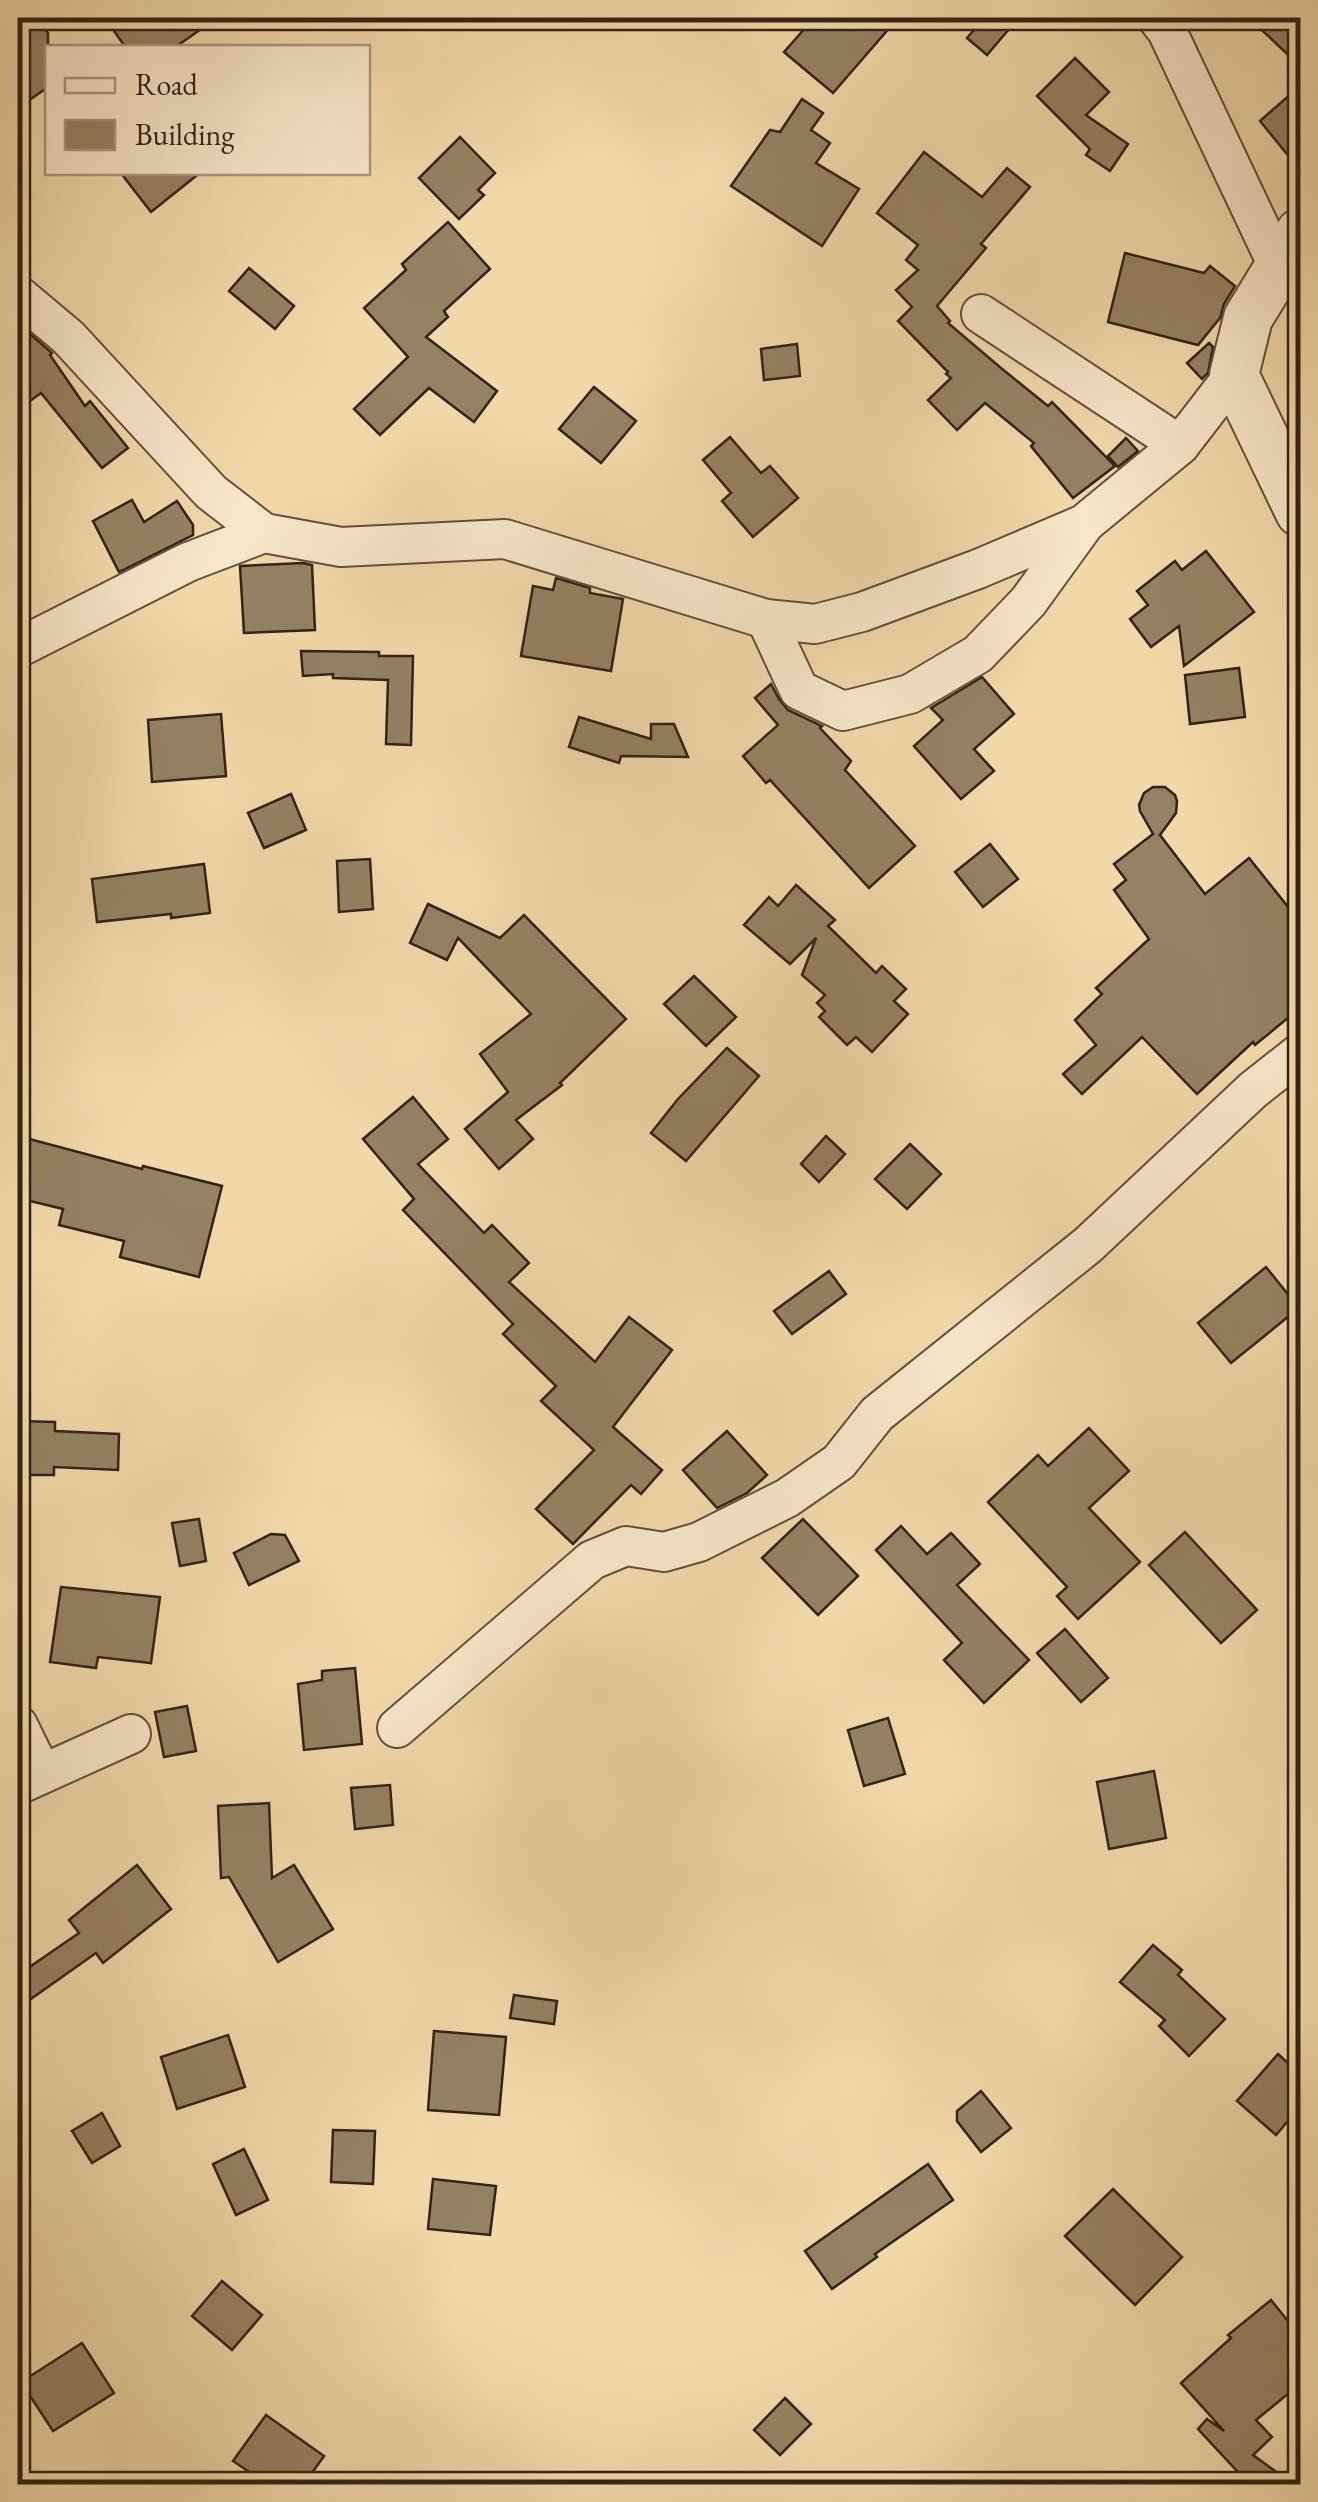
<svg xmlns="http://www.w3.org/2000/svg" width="1318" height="2502" font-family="'EB Garamond',serif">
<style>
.building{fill:#958263;stroke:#302317;stroke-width:2.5}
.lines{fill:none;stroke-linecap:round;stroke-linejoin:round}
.minor-casing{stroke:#60503c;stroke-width:42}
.tertiary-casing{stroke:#60503c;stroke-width:52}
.minor{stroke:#f7e6c8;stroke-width:38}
.tertiary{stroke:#f7e6c8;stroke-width:48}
</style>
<rect width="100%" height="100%" fill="#f2d9aa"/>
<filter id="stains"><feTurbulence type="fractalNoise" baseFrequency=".002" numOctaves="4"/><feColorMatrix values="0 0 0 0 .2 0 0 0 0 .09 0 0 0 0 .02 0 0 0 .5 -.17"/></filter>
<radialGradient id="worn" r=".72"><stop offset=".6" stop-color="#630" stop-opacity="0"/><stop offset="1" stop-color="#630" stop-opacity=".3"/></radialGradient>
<!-- building -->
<g class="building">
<polygon points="35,18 48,33 48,87 28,101 18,86 18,30"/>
<polygon points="105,18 217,18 174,48 126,48"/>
<polygon points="814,18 898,18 833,93 784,52"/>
<polygon points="984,18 997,18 1010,28 987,55 967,38"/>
<polygon points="1249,18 1300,18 1300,66"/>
<polygon points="1075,58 1109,92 1086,115 1128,144 1110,171 1086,155 1090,149 1037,96"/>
<polygon points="1300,86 1300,170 1260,121"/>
<polygon points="802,99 823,113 811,130 830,143 816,163 859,189 822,246 731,186 770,130 780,132"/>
<polygon points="460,137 495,173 478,190 484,195 459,219 419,178"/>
<polygon points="924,152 982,197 1007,168 1030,187 981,244 986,248 937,306 950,321 948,323 1001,368 1048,406 1052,402 1115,466 1073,498 1031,446 1034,443 985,403 957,430 928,400 951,378 946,374 948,372 898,321 912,307 896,290 918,270 906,260 918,245 877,213"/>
<polygon points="120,172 201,172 151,212"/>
<polygon points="448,222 490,269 444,311 448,317 426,337 497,391 474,422 429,388 380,435 354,409 408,357 364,308 406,270 402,264"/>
<polygon points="1125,253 1204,273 1210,266 1235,286 1224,304 1220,318 1198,345 1108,322"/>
<polygon points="249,268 294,306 275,329 229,291"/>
<polygon points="29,333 52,353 50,355 85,406 90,401 128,448 102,468 41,393 30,401 18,383 18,341"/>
<polygon points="1209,343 1213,347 1208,373 1202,379 1187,363"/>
<polygon points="797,344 800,376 764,380 761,349"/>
<polygon points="594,387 636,421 601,463 559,429"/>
<polygon points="730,437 761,473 770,466 798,498 753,537 722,501 731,493 703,460"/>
<polygon points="1126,438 1138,451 1118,467 1108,456"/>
<polygon points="132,500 144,522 177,501 193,525 193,535 119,572 93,521"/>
<polygon points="1206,551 1254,612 1184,666 1179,626 1151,647 1130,619 1148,605 1137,591 1175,561 1182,570"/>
<polygon points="303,563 312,565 315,630 244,633 240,566"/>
<polygon points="556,578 590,588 590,593 623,599 611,671 521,656 533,586 553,590"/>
<polygon points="301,651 379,652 379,656 413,656 411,745 386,744 388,680 333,678 333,674 303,676"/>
<polygon points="1239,668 1245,717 1190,724 1185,675"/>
<polygon points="982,677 1014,714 974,749 994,771 961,799 914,746 943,720 931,708"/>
<polygon points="771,684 779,699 788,710 822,726 820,728 851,761 845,770 915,846 869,888 770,780 766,783 743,756 778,725 755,698"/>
<polygon points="221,714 226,776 152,782 148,720"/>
<polygon points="579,717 651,739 651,724 674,724 688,757 621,756 619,763 569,747"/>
<polygon points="1153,787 1165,787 1175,795 1177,801 1176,813 1160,835 1205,894 1249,858 1300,922 1300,1008 1255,1045 1253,1042 1197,1094 1142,1037 1082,1094 1063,1074 1096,1045 1075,1020 1102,994 1096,988 1149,939 1114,890 1126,880 1114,864 1153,834 1140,811 1139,805 1144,793"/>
<polygon points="291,794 306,830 264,848 248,813"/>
<polygon points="990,844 1018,879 983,907 955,872"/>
<polygon points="370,859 373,909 339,912 337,861"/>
<polygon points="204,864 210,913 171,918 171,914 97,922 92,879"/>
<polygon points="796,885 835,920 828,926 876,973 882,966 906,989 894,1001 908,1014 872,1052 856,1037 847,1045 819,1017 825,1011 817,1003 825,995 802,975 816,938 790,964 744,925 769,897 778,906"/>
<polygon points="428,904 500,938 524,915 626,1019 560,1083 562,1085 516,1120 533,1139 499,1169 465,1129 508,1092 480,1054 531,1014 458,938 447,960 410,943"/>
<polygon points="694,976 736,1017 706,1046 664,1004"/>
<polygon points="727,1048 759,1076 686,1161 651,1133 678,1099"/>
<polygon points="413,1097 448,1139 418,1164 484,1233 492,1225 529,1263 509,1282 595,1362 629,1317 672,1350 613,1427 662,1470 641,1494 631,1485 573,1544 536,1509 594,1450 541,1401 556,1386 503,1334 513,1324 403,1210 414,1199 363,1139"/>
<polygon points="18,1136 142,1169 143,1166 222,1186 199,1277 120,1257 124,1241 59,1225 63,1209 18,1198"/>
<polygon points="826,1136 845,1154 819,1182 801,1164"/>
<polygon points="910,1144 941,1174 907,1209 875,1179"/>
<polygon points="1266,1267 1299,1308 1231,1363 1198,1323"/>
<polygon points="829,1271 846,1294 792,1334 774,1311"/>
<polygon points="18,1421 55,1422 55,1431 119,1434 118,1470 54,1467 54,1475 18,1475"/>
<polygon points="1089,1428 1129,1471 1089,1508 1140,1562 1078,1619 1057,1596 1067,1587 988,1502 1038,1455 1048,1466"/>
<polygon points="727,1431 767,1475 747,1493 717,1508 683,1470"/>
<polygon points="199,1519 206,1561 180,1566 172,1523"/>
<polygon points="803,1519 858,1576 818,1615 762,1558"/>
<polygon points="901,1526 927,1554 951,1533 980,1564 957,1585 1029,1660 984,1703 944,1660 962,1643 876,1550"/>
<polygon points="1185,1532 1257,1610 1221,1643 1149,1565"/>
<polygon points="271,1534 285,1535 299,1561 249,1585 234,1553"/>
<polygon points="61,1587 160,1597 151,1663 98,1657 96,1668 50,1662"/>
<polygon points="1065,1629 1108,1678 1081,1702 1037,1653"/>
<polygon points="355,1668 362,1744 304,1750 298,1684 322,1680 322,1671"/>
<polygon points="187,1706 196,1751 164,1757 155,1712"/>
<polygon points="888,1718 905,1774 864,1786 848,1730"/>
<polygon points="1154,1771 1166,1838 1109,1849 1097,1782"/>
<polygon points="390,1785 393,1825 355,1829 351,1788"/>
<polygon points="269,1803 272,1878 294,1865 333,1929 278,1962 229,1877 221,1878 218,1806"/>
<polygon points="137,1865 171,1909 103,1963 96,1953 18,2008 18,1975 79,1933 69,1920"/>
<polygon points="1153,1945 1182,1970 1178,1975 1225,2019 1189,2056 1159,2026 1165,2020 1120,1982"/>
<polygon points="514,1995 557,2001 554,2024 510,2018"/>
<polygon points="434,2031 506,2037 499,2115 428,2110"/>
<polygon points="228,2035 245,2087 177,2109 161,2057"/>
<polygon points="1278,2054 1300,2074 1300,2107 1276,2135 1237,2101"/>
<polygon points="981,2091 1011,2128 981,2152 957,2121 957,2111"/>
<polygon points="102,2113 120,2146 92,2163 72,2131"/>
<polygon points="333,2130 375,2131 373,2184 331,2182"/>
<polygon points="244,2149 268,2200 236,2215 213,2164"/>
<polygon points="928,2164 953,2200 875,2254 877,2257 832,2289 805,2251"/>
<polygon points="433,2179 496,2186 490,2235 428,2229"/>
<polygon points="1113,2189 1182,2257 1135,2305 1065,2236"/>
<polygon points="222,2281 262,2315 232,2350 192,2316"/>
<polygon points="1271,2300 1300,2336 1300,2384 1256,2420 1272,2437 1253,2455 1293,2484 1249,2484 1198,2429 1207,2419 1224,2431 1181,2383 1231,2338 1228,2335"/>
<polygon points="82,2343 114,2393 53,2431 21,2382"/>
<polygon points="785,2398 811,2424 780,2455 754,2430"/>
<polygon points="266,2415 324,2456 304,2484 267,2484 233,2461"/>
</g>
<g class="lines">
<defs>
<g id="minor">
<polyline points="1157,18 1167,31 1279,268"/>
<polyline points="18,295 68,337 211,492 264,533"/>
<polyline points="981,314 1180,445"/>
<polyline points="766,619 799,690 843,711 910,694 978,654 1028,602 1083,526"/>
<polyline points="18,648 188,562 264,533 341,547 505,539 766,619 815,624 862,612 978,569 1084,524 1180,445 1234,375"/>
<polyline points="18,1725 42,1774"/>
<polyline points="397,1728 592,1560 626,1546 664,1552 699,1542 787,1498 839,1462 877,1414 1088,1245 1253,1090 1300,1053"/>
<polyline points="18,1785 131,1734"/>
</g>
<polyline id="tertiary" points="1300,233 1248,318 1234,375 1300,512"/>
</defs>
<!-- minor casing -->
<use href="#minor" class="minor-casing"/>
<!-- tertiary casing -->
<use href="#tertiary" class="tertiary-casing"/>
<!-- minor -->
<use href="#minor" class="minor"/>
<!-- tertiary -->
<use href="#tertiary" class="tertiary"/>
</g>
<!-- margin -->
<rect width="1318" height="2502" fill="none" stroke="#f2d9aa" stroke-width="60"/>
<rect x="20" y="20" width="1278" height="2462" fill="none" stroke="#302317" stroke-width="5"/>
<rect x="30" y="30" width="1258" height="2442" fill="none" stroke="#302317" stroke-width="2.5"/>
<!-- legend -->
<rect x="45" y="45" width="325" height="130" fill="#f7e6c8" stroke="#a79881" stroke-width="2.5"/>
<rect x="65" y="78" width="50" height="15" fill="#f7e6c8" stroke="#a79881" stroke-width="2.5"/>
<text x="135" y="95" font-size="30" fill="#302317">Road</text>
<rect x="65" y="120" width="50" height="30" fill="#958263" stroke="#a79881" stroke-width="2.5"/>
<text x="135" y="145" font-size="30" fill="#302317">Building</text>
<rect width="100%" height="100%" filter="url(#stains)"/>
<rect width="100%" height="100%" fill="url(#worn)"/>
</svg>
